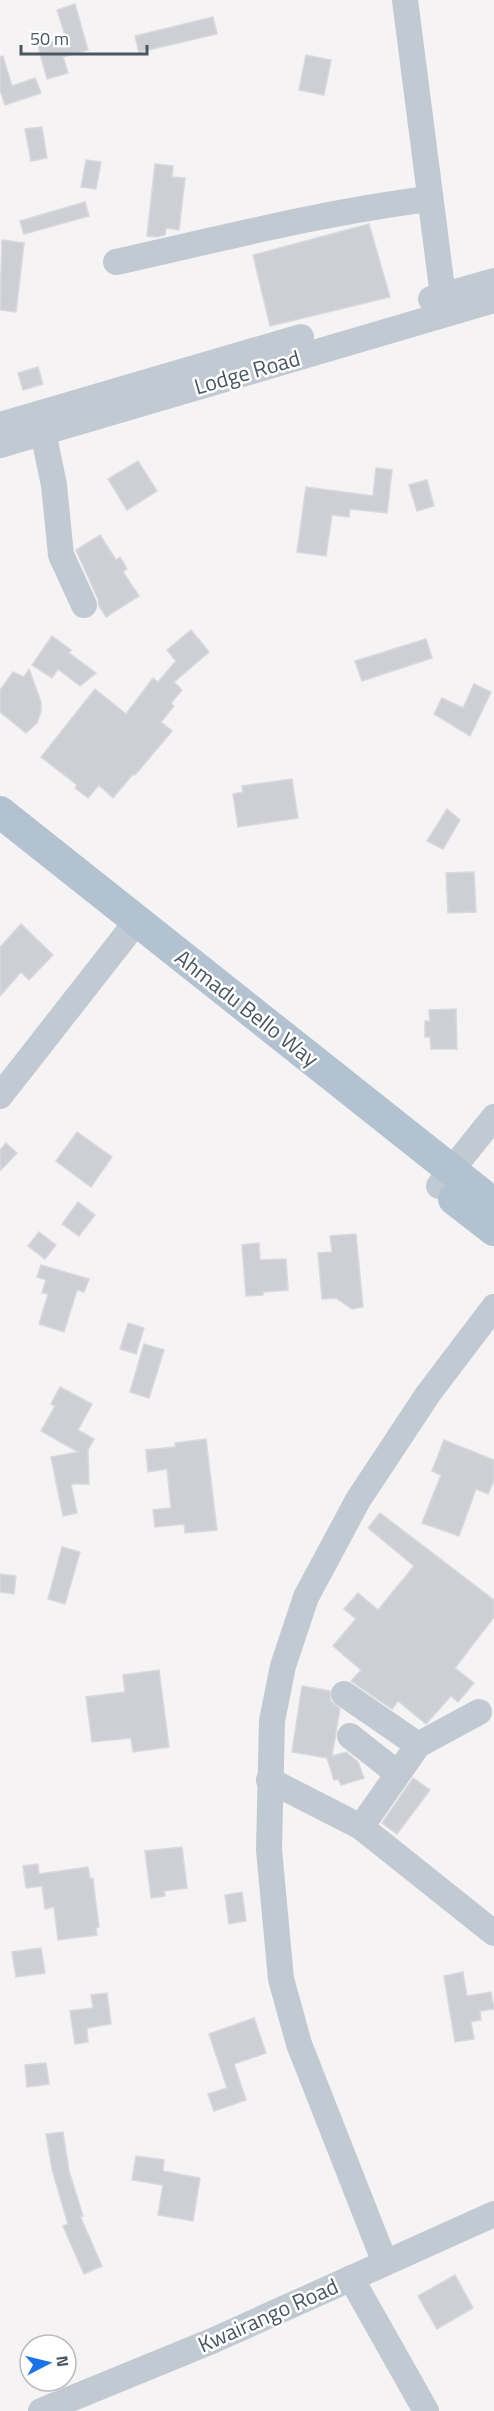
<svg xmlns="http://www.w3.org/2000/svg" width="494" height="2411" font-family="'Titillium Web',sans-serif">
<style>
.building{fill:#cdcfd5;stroke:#d7d9de;stroke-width:1.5}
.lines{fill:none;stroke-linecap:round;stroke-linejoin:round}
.minor{stroke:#c1cad2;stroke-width:26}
.major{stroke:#b3c2d1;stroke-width:32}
.labels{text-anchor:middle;stroke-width:5;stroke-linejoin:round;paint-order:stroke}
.street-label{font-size:22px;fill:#4a5661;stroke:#fff}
</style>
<rect width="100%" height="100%" fill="#f5f3f3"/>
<!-- building -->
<g class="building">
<polygon points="75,4 88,50 63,57 68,73 47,79 38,46 66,38 57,10"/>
<polygon points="213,17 217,34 139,52 135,36"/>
<polygon points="306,55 331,60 324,95 299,90"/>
<polygon points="3,56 12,86 35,78 41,93 5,105 0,90 0,57"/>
<polygon points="42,127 47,158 31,161 25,129"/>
<polygon points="86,160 101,162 96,189 81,187"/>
<polygon points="155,164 173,166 172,177 185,178 179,230 166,228 165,235 157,237 147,236"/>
<polygon points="85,202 89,216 24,234 20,221"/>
<polygon points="369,224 390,297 270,326 253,255"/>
<polygon points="2,240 24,243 16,312 0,310"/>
<polygon points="38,367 43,384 23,390 18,373"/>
<polygon points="138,461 157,491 127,510 108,479"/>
<polygon points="376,468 392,470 387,513 350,509 349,517 332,515 326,556 297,552 306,487 373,496"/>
<polygon points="427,480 434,506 417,511 409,485"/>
<polygon points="100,535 116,560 120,557 127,569 123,572 139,596 106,617 99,606 98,599 76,550"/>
<polygon points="191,630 209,652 174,682 182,690 171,703 174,706 161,722 172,731 135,775 133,774 113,798 99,785 88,798 75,788 77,785 41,757 95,689 126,714 153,678 158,682 176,661 167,650"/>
<polygon points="52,636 71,650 69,653 96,673 80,686 58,669 52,678 32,665"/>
<polygon points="426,639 432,658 362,681 355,661"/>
<polygon points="29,669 41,702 41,711 37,723 26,733 0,712 0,690 13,672 24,677"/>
<polygon points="474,684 491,692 470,736 434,714 442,698 463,708"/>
<polygon points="292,779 298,818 238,827 233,794 243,792 242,786"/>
<polygon points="447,809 460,820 443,849 427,841"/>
<polygon points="474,872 476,912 448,913 446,873"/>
<polygon points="21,924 53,955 29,980 21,972 0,996 0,947"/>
<polygon points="456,1009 457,1049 431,1049 430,1037 425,1037 425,1021 430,1021 429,1010"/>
<polygon points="77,1132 112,1157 91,1187 56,1161"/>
<polygon points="6,1143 17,1153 0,1171 0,1150"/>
<polygon points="78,1202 95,1215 79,1236 62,1224"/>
<polygon points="39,1232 56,1245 45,1259 28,1246"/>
<polygon points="356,1234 363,1307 352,1309 336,1298 322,1299 318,1253 332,1252 330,1236"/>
<polygon points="259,1243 260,1260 286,1259 288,1290 263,1292 263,1295 246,1296 242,1245"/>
<polygon points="41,1265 89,1279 84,1292 77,1290 64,1332 39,1324 48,1294 42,1293 46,1280 37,1277"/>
<polygon points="128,1323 144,1328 136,1354 120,1349"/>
<polygon points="144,1344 164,1350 149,1398 130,1392"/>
<polygon points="60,1387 92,1404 78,1430 94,1439 88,1450 89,1484 71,1484 77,1513 63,1516 51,1457 78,1452 41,1431 55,1406 51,1404"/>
<polygon points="206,1439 217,1530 185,1533 184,1524 155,1527 153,1510 171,1508 167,1469 148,1472 146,1450 175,1447 175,1443"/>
<polygon points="444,1440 494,1460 494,1480 488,1494 476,1489 459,1536 422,1523 441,1475 432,1471"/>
<polygon points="380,1513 494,1600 494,1617 455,1668 474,1683 458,1702 451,1696 426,1724 398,1701 392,1709 351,1681 361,1670 333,1646 356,1619 344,1609 358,1593 378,1610 414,1566 368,1528"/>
<polygon points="62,1547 80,1552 65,1604 48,1599"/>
<polygon points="0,1574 16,1576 14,1594 0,1592"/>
<polygon points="159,1670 169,1747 133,1752 131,1738 92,1742 86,1697 125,1692 123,1675"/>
<polygon points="302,1686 330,1691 331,1701 340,1709 332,1756 346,1752 358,1762 364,1778 341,1785 338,1779 334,1780 327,1758 292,1752"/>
<polygon points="413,1778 430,1790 397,1834 382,1823"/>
<polygon points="182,1847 187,1888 164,1891 165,1896 151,1898 145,1851"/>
<polygon points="38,1864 39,1874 88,1867 90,1879 93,1878 95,1896 99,1927 96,1928 97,1935 58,1940 54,1907 45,1909 42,1886 26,1888 23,1866"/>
<polygon points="242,1892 246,1921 229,1924 225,1895"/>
<polygon points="41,1948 45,1973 16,1977 12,1952"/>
<polygon points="463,1972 467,1996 491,1992 494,2009 480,2011 481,2020 471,2022 474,2039 455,2042 444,1976"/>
<polygon points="107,1993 111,2024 87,2028 88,2042 75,2044 70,2011 93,2008 91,1995"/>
<polygon points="254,2018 266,2053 234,2064 246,2100 214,2111 208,2094 227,2088 209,2034"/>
<polygon points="46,2063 49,2084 27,2087 25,2065"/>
<polygon points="63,2132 69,2171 83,2216 80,2216 102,2266 84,2274 63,2226 68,2224 52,2169 46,2134"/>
<polygon points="136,2156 164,2160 163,2171 200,2178 193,2221 158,2215 163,2185 132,2180"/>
<polygon points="455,2275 473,2308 437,2329 418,2296"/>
</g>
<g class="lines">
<!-- minor -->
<g class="minor">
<polyline points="405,0 443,296"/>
<path d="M116 262C220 239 324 212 429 199"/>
<polyline points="431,299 494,281"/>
<polyline points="0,425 301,337"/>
<polyline points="43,432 54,485 61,555 84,605"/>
<polyline points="0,445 494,300"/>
<polyline points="0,1096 137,921"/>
<polyline points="439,1186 494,1117"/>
<polyline points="344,1694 418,1745"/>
<polyline points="350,1736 397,1773"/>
<polyline points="269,1780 361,1827 494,1933"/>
<polyline points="361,1827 418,1745 479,1712"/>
<polyline points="385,2263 299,2044 281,1979 269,1850 272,1721 283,1666 306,1597 358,1500 428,1394 494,1307"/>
<polyline points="351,2278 426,2411"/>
<polyline points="41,2411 212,2341 494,2214"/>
</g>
<!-- major -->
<g class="major">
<polyline points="0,812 494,1204"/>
<polyline points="454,1199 494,1230"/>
</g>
</g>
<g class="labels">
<!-- street labels -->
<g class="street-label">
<text transform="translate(247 372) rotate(-16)" y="8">Lodge Road</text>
<text transform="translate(247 1008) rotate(38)" y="8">Ahmadu Bello Way</text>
<text transform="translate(268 2315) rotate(-24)" y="8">Kwairango Road</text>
</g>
</g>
<!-- north arrow -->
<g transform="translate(48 2363) rotate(83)"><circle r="28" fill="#ffffff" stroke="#b7bbc0" stroke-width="1.5"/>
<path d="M0-4.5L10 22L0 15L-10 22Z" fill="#1a73e8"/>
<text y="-9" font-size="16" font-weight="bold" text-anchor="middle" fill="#4a5661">N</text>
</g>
<!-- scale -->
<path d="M21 45v9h126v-9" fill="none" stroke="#4a5661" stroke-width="3"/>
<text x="30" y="45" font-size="18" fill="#4a5661" stroke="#ffffff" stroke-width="4.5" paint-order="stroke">50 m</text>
</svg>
